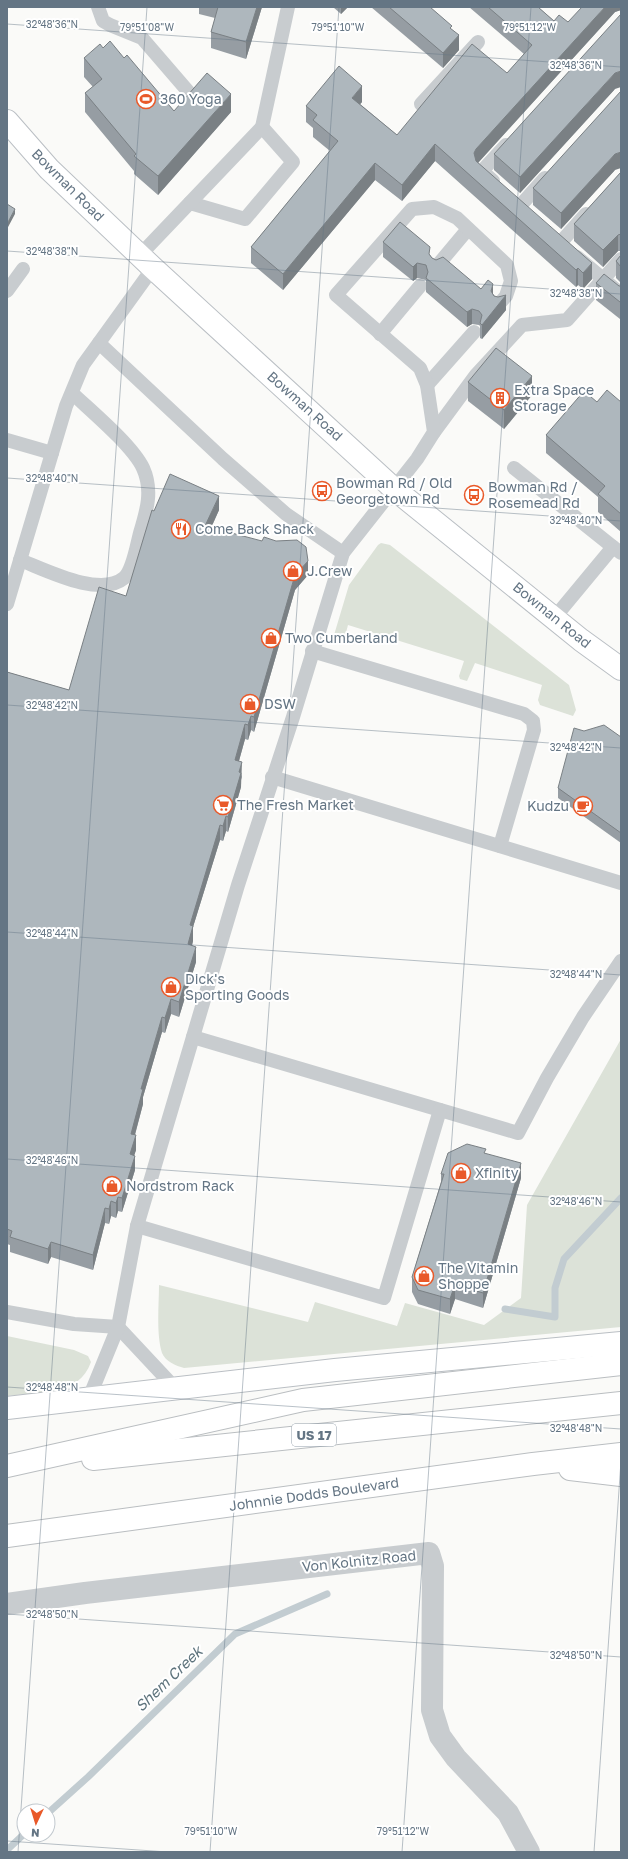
<svg xmlns="http://www.w3.org/2000/svg" width="628" height="1859" font-family="'Golos Text',sans-serif">
<style>
.green{fill:#dce2d8}
.lines{fill:none;stroke-linecap:round;stroke-linejoin:round}
.stream{stroke:#c2ccd1;stroke-width:7}
.secondary-casing{stroke:#babfc4;stroke-width:24}
.trunk-casing{stroke:#babec1;stroke-width:24}
.service{stroke:#c8cccf;stroke-width:14}
.minor{stroke:#c8cccf;stroke-width:22}
.secondary{stroke:#fff;stroke-width:22}
.trunk{stroke:#fff;stroke-width:22}
.wall{fill:#969da3}
.shaded-wall{fill:#7a8084}
.building{fill:#aeb7bd;stroke:#7a8084}
.ticks{fill:none;stroke:#647584;stroke-width:1;stroke-opacity:0.45}
.labels{text-anchor:middle;stroke-width:4;stroke-linejoin:round;paint-order:stroke}
.shield{fill:#fff;stroke:#929ea9;stroke-width:1}
.shield-label{font-size:13px;font-weight:bold;fill:#647584}
.poi-label{font-size:14px;fill:#647584;stroke:#fff;text-anchor:start}
.street-label{font-size:14px;fill:#647584;stroke:#fff}
.water-label{font-size:15px;font-style:italic;fill:#5f747d;stroke:#fff}
.ticks-label{font-size:10px;text-anchor:middle;fill:#647584;stroke:#fff;stroke-width:4;stroke-linejoin:round;paint-order:stroke}
</style>
<rect width="100%" height="100%" fill="#fafaf8"/>
<!-- green -->
<g class="green">
<polygon points="381,543 390,545 569,685 576,710 573,716 540,705 538,700 542,685 475,663 467,681 460,679 459,676 464,661 348,625 344,640 338,642 335,639 334,635 349,585 378,545"/>
<path d="M621 1039V1327L184 1368C176 1366 165 1361 162 1353 156 1334 159 1304 159 1285L308 1322 315 1302 397 1326 405 1303 484 1325 521 1298 527 1205Z"/>
<path d="M7 1336 74 1350 88 1356 91 1362C79 1397 38 1392 7 1396Z"/>
</g>
<g class="lines">
<!-- stream -->
<g class="stream">
<polyline points="505,1309 555,1317 555,1288 564,1259 621,1198"/>
<polyline points="48,1813 88,1777 235,1634 327,1594"/>
<polyline points="7,1850 24,1834"/>
</g>
<defs>
<g id="secondary">
<polyline points="7,121 49,169 153,268 393,488 581,640 621,669"/>
<polyline points="7,1408 335,1370 621,1343"/>
</g>
<g id="trunk">
<polyline points="93,1459 621,1403"/>
<polyline points="7,1466 303,1400 621,1364"/>
<polyline points="570,1469 621,1475"/>
<polyline points="7,1536 533,1464 621,1454"/>
</g>
</defs>
<!-- secondary casing -->
<use href="#secondary" class="secondary-casing"/>
<!-- trunk casing -->
<use href="#trunk" class="trunk-casing"/>
<!-- service -->
<g class="service">
<polyline points="98,7 103,21 110,25 142,38 192,96"/>
<polyline points="421,104 478,42"/>
<polyline points="493,181 482,171 506,145"/>
<polyline points="190,203 245,219 293,162 262,127"/>
<polyline points="520,206 545,178"/>
<polyline points="561,242 586,214"/>
<polyline points="140,255 262,127 288,7"/>
<polyline points="577,257 621,294"/>
<polyline points="437,266 468,229"/>
<polyline points="7,291 23,269"/>
<polyline points="380,334 420,286"/>
<polyline points="99,343 223,459 286,514 343,553"/>
<polyline points="427,385 474,332"/>
<polyline points="434,432 476,375 522,325 567,320 621,259"/>
<polyline points="7,440 52,453"/>
<polyline points="514,468 613,547"/>
<path d="M20 560C46 570 100 598 124 578 133 570 137 544 140 533 147 510 153 490 143 468 132 445 91 411 72 393"/>
<polyline points="7,604 66,406 83,365 153,268"/>
<polyline points="555,617 613,547 621,553"/>
<polyline points="312,651 524,714 533,721 534,730 500,846"/>
<polyline points="272,777 621,883"/>
<polyline points="193,1037 518,1133 547,1078 583,1017 621,961"/>
<polyline points="137,1226 384,1298 440,1110"/>
<polyline points="7,1312 74,1324 118,1327 175,1388"/>
<polyline points="89,1398 118,1327 137,1226 238,885 293,717 343,553 417,459 434,432 427,385 420,368 336,295 412,209 434,207 457,218 507,265 511,281 506,296 499,304"/>
</g>
<!-- minor -->
<polyline class="minor" points="7,1604 85,1593 429,1553 433,1566 432,1710 440,1736 456,1758 508,1813 529,1852"/>
<!-- secondary -->
<use href="#secondary" class="secondary"/>
<!-- trunk -->
<use href="#trunk" class="trunk"/>
</g>
<!-- wall -->
<g class="wall">
<polygon points="199,7 262,7 246,59 211,48 211,32 215,18 199,14"/>
<polygon points="333,7 348,7 341,14"/>
<polygon points="371,7 430,7 452,30 459,50 443,68"/>
<polygon points="469,7 538,7 554,21 568,22 621,7 621,10 615,12 478,163 592,279 583,289 578,285 576,287 435,161 402,201 375,180 283,290 251,263 251,247 330,151 313,137 313,128 306,122 306,106 362,102 360,104 397,135 507,73 524,54"/>
<polygon points="103,48 124,58 174,111 231,112 158,195 134,174 134,171 85,112 85,93 93,87 84,77 84,58"/>
<polygon points="615,89 520,193 494,170 494,154"/>
<polygon points="615,170 561,229 533,205 533,188"/>
<polygon points="621,172 621,251 618,251 603,267 574,241 574,224"/>
<polygon points="383,242 430,255 432,258 481,289 493,294 506,310 482,339 480,338 480,326 479,325 472,324 467,327 426,292 426,280 417,278 413,281 383,257"/>
<polygon points="621,255 621,283 616,278 616,261"/>
<polygon points="596,283 621,286 621,318 620,319 596,300"/>
<polygon points="468,382 532,395 504,429 468,401"/>
<polygon points="597,402 621,402 621,532 598,512 598,497 546,453 546,435"/>
<polygon points="219,510 211,528 308,575 295,590 254,732 251,730 248,740 245,739 239,761 242,777 241,780 241,787 228,832 226,831 223,841 220,840 193,927 193,941 192,946 196,962 179,1017 171,1014 165,1033 162,1032 143,1097 143,1104 135,1135 136,1150 134,1155 135,1170 122,1212 118,1211 116,1218 111,1216 109,1224 105,1223 93,1270 51,1257 48,1264 10,1252 10,1245 7,1244 7,672 69,690 126,596 154,511"/>
<polygon points="584,731 621,737 621,843 558,798 558,788"/>
<polygon points="486,1154 521,1178 483,1308 455,1299 450,1314 418,1304 412,1292 412,1277 441,1182 441,1174"/>
</g>
<!-- shaded-wall -->
<g class="shaded-wall">
<polygon points="257,7 262,7 246,59 246,42"/>
<polygon points="341,7 348,7 341,14"/>
<polygon points="605,7 621,7 621,10 615,12 476,165 474,153 476,149"/>
<polygon points="459,35 459,50 443,68 443,53"/>
<polygon points="621,71 621,87 615,89 520,193 520,177 615,73"/>
<polygon points="362,86 362,102 352,114 352,98"/>
<polygon points="231,94 231,112 158,195 158,176"/>
<polygon points="435,144 435,161 402,201 402,185"/>
<polygon points="621,152 621,168 615,170 561,229 561,213 615,154"/>
<polygon points="375,163 375,180 283,290 283,274"/>
<polygon points="15,209 15,214 7,229 7,224"/>
<polygon points="618,235 618,251 603,267 603,250"/>
<polygon points="417,263 417,278 413,281 413,267"/>
<polygon points="592,263 592,279 583,289 583,273"/>
<polygon points="578,268 578,285 576,287 576,270"/>
<polygon points="493,284 493,299 491,291"/>
<polygon points="506,295 506,310 482,339 482,325"/>
<polygon points="620,302 621,302 621,318 620,319"/>
<polygon points="472,309 472,324 467,327 467,312"/>
<polygon points="532,376 532,395 504,429 504,410"/>
<polygon points="219,496 219,510 205,541 205,526"/>
<polygon points="308,561 308,575 295,590 254,732 254,717 295,575"/>
<polygon points="251,716 251,730 248,740 248,725"/>
<polygon points="245,724 245,739 235,775 235,760"/>
<polygon points="242,762 241,787 228,832 228,817 239,772"/>
<polygon points="226,816 226,831 223,841 223,826"/>
<polygon points="220,825 220,840 193,927 193,941 188,959 188,944 190,925"/>
<polygon points="196,947 196,962 179,1017 179,1002"/>
<polygon points="171,999 171,1014 165,1033 165,1018"/>
<polygon points="162,1017 162,1032 143,1097 143,1104 131,1149 131,1134 141,1089"/>
<polygon points="136,1135 136,1150 130,1169 130,1154"/>
<polygon points="135,1156 135,1170 122,1212 122,1198"/>
<polygon points="521,1163 521,1178 483,1308 483,1293"/>
<polygon points="118,1197 118,1211 116,1218 116,1203"/>
<polygon points="111,1201 111,1216 109,1224 109,1209"/>
<polygon points="105,1208 105,1223 93,1270 93,1255"/>
<polygon points="51,1242 51,1257 48,1264 48,1249"/>
<polygon points="455,1284 455,1299 450,1314 450,1299"/>
</g>
<!-- building -->
<g class="building">
<polygon points="218,7 257,7 246,42 211,32"/>
<polygon points="389,7 430,7 452,26 450,28 459,35 443,53"/>
<polygon points="488,7 538,7 554,21 559,15 568,22 582,7 605,7 476,149 474,153 476,161 592,263 583,273 578,268 576,270 435,144 402,185 375,163 283,274 251,247 338,141 313,120 317,115 306,106 339,66 362,86 352,98 397,135 472,44 507,73 532,45"/>
<polygon points="621,14 621,71 615,73 520,177 494,154"/>
<polygon points="110,41 124,58 127,55 174,111 207,73 231,94 158,176 134,156 136,154 85,93 102,79 84,58 100,44 103,48"/>
<polygon points="621,91 621,152 615,154 561,213 533,188"/>
<polygon points="621,172 621,234 618,235 603,250 574,224"/>
<polygon points="7,204 15,209 7,224"/>
<polygon points="400,222 430,247 429,254 432,258 436,260 443,257 481,289 488,280 493,284 491,291 494,296 498,297 506,295 482,325 480,323 482,315 479,311 472,309 467,312 426,278 428,272 426,265 417,263 413,267 383,242"/>
<polygon points="621,255 621,267 616,261"/>
<polygon points="604,274 619,286 621,286 621,302 620,302 596,283"/>
<polygon points="496,348 532,376 504,410 468,382"/>
<polygon points="607,390 621,402 621,514 598,494 605,486 546,435 584,391 597,402"/>
<polygon points="170,474 219,496 205,526 262,541 264,537 276,541 297,540 306,547 308,561 295,575 254,717 251,716 248,725 245,724 235,760 242,762 239,772 241,773 228,817 226,816 223,826 220,825 190,925 193,926 188,944 196,947 179,1002 171,999 165,1018 162,1017 141,1089 143,1089 131,1134 136,1135 130,1154 135,1156 122,1198 118,1197 116,1203 111,1201 109,1209 105,1208 93,1255 51,1242 48,1249 10,1237 12,1231 7,1229 7,672 69,690 99,587 126,596 152,510 154,511"/>
<polygon points="604,725 621,737 621,833 558,788 574,728 584,731"/>
<polygon points="467,1144 486,1149 484,1153 521,1163 483,1293 455,1284 450,1299 418,1290 412,1277 444,1174 441,1174 448,1153"/>
</g>
<!-- ticks -->
<path class="ticks" d="M7 24 621 67M7 251 621 294M7 478 621 521M7 705 621 748M7 932 621 975M7 1159 621 1202M7 1387 621 1429M7 1614 621 1657M7 1841 168 1852M18 1852 147 7M210 1852 339 7M402 1852 531 7M594 1852 621 1461"/>
<!-- icons -->
<defs>
<symbol id="stadium-ring" viewBox="-11 -11 22 22"><circle r="9.5" fill="#fff" stroke="#e95929" stroke-width="1.5"/><path d="M0-5a6.5 5 0 1 0 0 10a6.5 5 0 1 0 0-10ZM-3.5-1.8h7v3.6h-7Z" fill="#e95929"/></symbol>
<symbol id="building-ring" viewBox="-11 -11 22 22"><circle r="9.5" fill="#fff" stroke="#e95929" stroke-width="1.5"/><path d="M-4-6H4V6H1V3H-1V6H-4ZM-2.5-4.3h1.7v1.8h-1.7ZM.8-4.3h1.7v1.8H.8ZM-2.5-1h1.7V.8h-1.7ZM.8-1h1.7V.8H.8Z" fill="#e95929"/></symbol>
<symbol id="bus-ring" viewBox="-11 -11 22 22"><circle r="9.5" fill="#fff" stroke="#e95929" stroke-width="1.5"/><path d="M-5-6H5V4H4V6H2V4H-2V6H-4V4H-5ZM-3.5-4V0h7V-4ZM-3.5 1.2v1.5H-2V1.2ZM2 1.2v1.5H3.5V1.2Z" fill="#e95929"/></symbol>
<symbol id="restaurant-ring" viewBox="-11 -11 22 22"><circle r="9.5" fill="#fff" stroke="#e95929" stroke-width="1.5"/><path d="M-5-6h1v4h1v-4h1v4h1v-4h1v5L-1.5 .5V6h-2V.5L-5-1ZM5-6V6H3V1.5H1.5Q1.5-4 5-6Z" fill="#e95929"/></symbol>
<symbol id="shop-ring" viewBox="-11 -11 22 22"><circle r="9.5" fill="#fff" stroke="#e95929" stroke-width="1.5"/><path d="M-5-2.5h2.3a2.7 3.5 0 0 1 5.4 0H5L5.5 6h-11ZM-1.5-2.5h3a1.5 2.3 0 0 0-3 0Z" fill="#e95929"/></symbol>
<symbol id="supermarket-ring" viewBox="-11 -11 22 22"><circle r="9.5" fill="#fff" stroke="#e95929" stroke-width="1.5"/><path d="M-6-5.5h2.5l.6 2H6L4.5 2H-2.5L-4.4-4H-6ZM-1.5 3.2a1.3 1.3 0 1 0 .1 0ZM3 3.2a1.3 1.3 0 1 0 .1 0Z" fill="#e95929"/></symbol>
<symbol id="cafe-ring" viewBox="-11 -11 22 22"><circle r="9.5" fill="#fff" stroke="#e95929" stroke-width="1.5"/><path d="M-5.5-4.5H6V0H3Q3 3.5 0 3.5H-2.5Q-5.5 3.5-5.5 0ZM3-3.2v2h1.7v-2ZM-6 4.5H4V6H-6Z" fill="#e95929"/></symbol>
</defs>
<g fill-rule="evenodd">
<use href="#stadium-ring" x="135" y="88" width="22" height="22"/>
<use href="#building-ring" x="489" y="387" width="22" height="22"/>
<use href="#bus-ring" x="311" y="480" width="22" height="22"/>
<use href="#bus-ring" x="463" y="484" width="22" height="22"/>
<use href="#restaurant-ring" x="170" y="518" width="22" height="22"/>
<use href="#shop-ring" x="282" y="560" width="22" height="22"/>
<use href="#shop-ring" x="260" y="627" width="22" height="22"/>
<use href="#shop-ring" x="239" y="693" width="22" height="22"/>
<use href="#supermarket-ring" x="212" y="794" width="22" height="22"/>
<use href="#cafe-ring" x="572" y="795" width="22" height="22"/>
<use href="#shop-ring" x="160" y="976" width="22" height="22"/>
<use href="#shop-ring" x="450" y="1162" width="22" height="22"/>
<use href="#shop-ring" x="101" y="1175" width="22" height="22"/>
<use href="#shop-ring" x="413" y="1265" width="22" height="22"/>
</g>
<g class="labels">
<!-- shield labels -->
<rect class="shield" x="292" y="1424" width="44" height="22" rx="3"/>
<g class="shield-label">
<text x="314" y="1440">US 17</text>
</g>
<!-- poi labels -->
<g class="poi-label">
<text x="160" y="104">360 Yoga</text>
<text x="514" y="395">Extra Space<tspan x="514" dy="16">Storage</tspan></text>
<text x="336" y="488">Bowman Rd / Old<tspan x="336" dy="16">Georgetown Rd</tspan></text>
<text x="488" y="492">Bowman Rd /<tspan x="488" dy="16">Rosemead Rd</tspan></text>
<text x="195" y="534">Come Back Shack</text>
<text x="307" y="576">J.Crew</text>
<text x="285" y="643">Two Cumberland</text>
<text x="264" y="709">DSW</text>
<text x="237" y="810">The Fresh Market</text>
<text x="569" y="811" text-anchor="end">Kudzu</text>
<text x="185" y="984">Dick's<tspan x="185" dy="16">Sporting Goods</tspan></text>
<text x="475" y="1178">Xfinity</text>
<text x="126" y="1191">Nordstrom Rack</text>
<text x="438" y="1273">The Vitamin<tspan x="438" dy="16">Shoppe</tspan></text>
</g>
<!-- street labels -->
<g class="street-label">
<text transform="translate(68 185) rotate(45)" y="5">Bowman Road</text>
<text transform="translate(305 406) rotate(42)" y="5">Bowman Road</text>
<text transform="translate(552 615) rotate(39)" y="5">Bowman Road</text>
<text transform="translate(314 1494) rotate(-8)" y="5">Johnnie Dodds Boulevard</text>
<text transform="translate(359 1561) rotate(-6)" y="5">Von Kolnitz Road</text>
</g>
<!-- water labels -->
<g class="water-label">
<text transform="translate(169 1679) rotate(-44)" y="5">Shem Creek</text>
</g>
</g>
<g class="ticks-label">
<text x="52" y="28">32°48'36"N</text>
<text x="147" y="31">79°51'08"W</text>
<text x="338" y="31">79°51'10"W</text>
<text x="530" y="31">79°51'12"W</text>
<text x="576" y="69">32°48'36"N</text>
<text x="52" y="255">32°48'38"N</text>
<text x="576" y="297">32°48'38"N</text>
<text x="52" y="482">32°48'40"N</text>
<text x="576" y="524">32°48'40"N</text>
<text x="52" y="709">32°48'42"N</text>
<text x="576" y="751">32°48'42"N</text>
<text x="52" y="937">32°48'44"N</text>
<text x="576" y="978">32°48'44"N</text>
<text x="52" y="1164">32°48'46"N</text>
<text x="576" y="1205">32°48'46"N</text>
<text x="52" y="1391">32°48'48"N</text>
<text x="576" y="1432">32°48'48"N</text>
<text x="52" y="1618">32°48'50"N</text>
<text x="576" y="1659">32°48'50"N</text>
<text x="211" y="1835">79°51'10"W</text>
<text x="403" y="1835">79°51'12"W</text>
</g>
<!-- border -->
<rect width="628" height="1859" fill="none" stroke="#647584" stroke-width="16"/>
<!-- north arrow -->
<g transform="translate(36 1823) rotate(184)"><circle r="19" fill="#ffffff" stroke="#c1c8ce"/>
<path d="M0-3L7 15L0 10L-7 15Z" fill="#e95929"/>
<text y="-6" font-size="11" font-weight="bold" text-anchor="middle" fill="#647584">N</text>
</g>
</svg>
